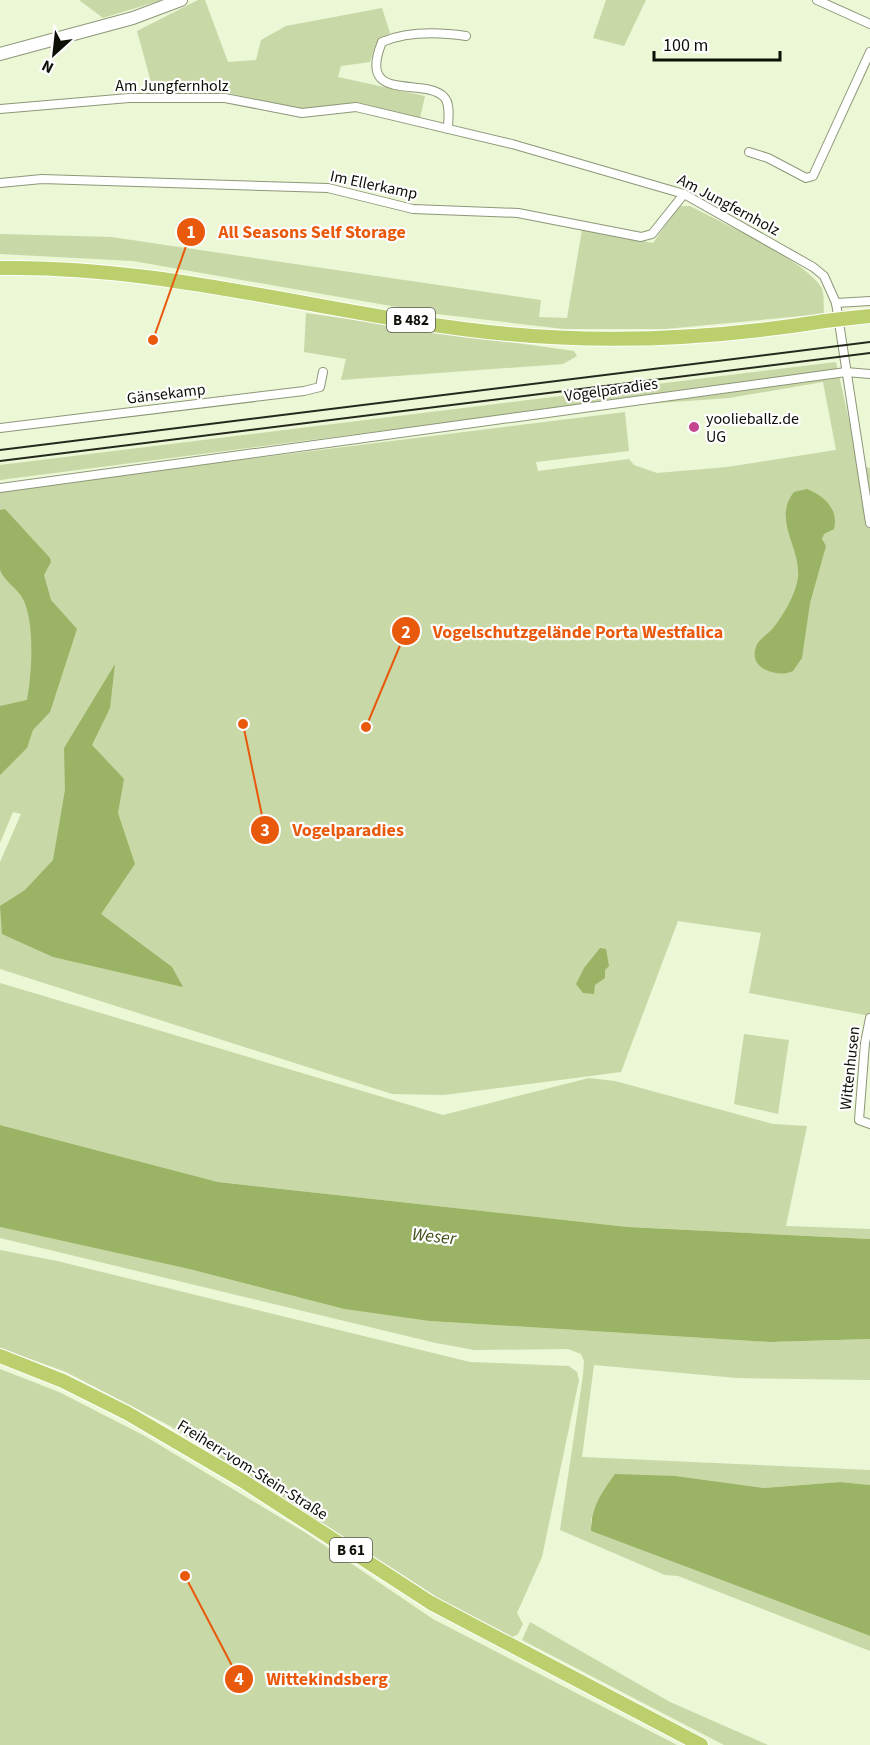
<svg xmlns="http://www.w3.org/2000/svg" width="870" height="1745" font-family="'Source Sans 3',sans-serif">
<style>
.green{fill:#c8d8a7}
.water{fill:#9bb364}
.lines{fill:none;stroke-linecap:round;stroke-linejoin:round}
.street-casing{stroke:#8d9778;stroke-width:10}
.secondary-casing{stroke:#8d9778;stroke-width:14}
.primary-casing{stroke:#fff;stroke-width:16}
.street{stroke:#fff;stroke-width:8}
.secondary{stroke:#fff;stroke-width:12}
.primary{stroke:#bbd06c;stroke-width:14}
.rail{stroke:#24281c;stroke-width:2}
.primary-bridge-casing{stroke:#fff;stroke-width:16;stroke-linecap:butt}
.primary-bridge{stroke:#bbd06c;stroke-width:14}
.poi-dot{fill:#c6458f;stroke:#fefefe;stroke-width:2}
.labels{text-anchor:middle;stroke-width:4.5;stroke-linejoin:round;paint-order:stroke}
.shield{fill:#fefefe;stroke:#555750;stroke-width:1.5}
.shield-label{font-size:15px;font-weight:bold;fill:#0d1006}
.street-label{font-size:16px;fill:#0d1006;stroke:#fefefe}
.poi-label{font-size:16px;fill:#0d1006;stroke:#fefefe;text-anchor:start}
.water-label{font-size:18px;font-style:italic;fill:#415017;stroke:#fefefe}
.leader{fill:none;stroke:#e8590c;stroke-width:2}
.callout-dot{fill:#e8590c;stroke:#fefefe;stroke-width:2}
.mark-label{font-size:18px;text-anchor:middle;font-weight:bold;fill:#fff}
.callout-label{font-size:18px;text-anchor:middle;font-weight:bold;fill:#e8590c;stroke:#fefefe;stroke-width:4.5;stroke-linejoin:round;paint-order:stroke}
</style>
<rect width="100%" height="100%" fill="#ebf7d5"/>
<!-- green -->
<g class="green">
<polygon points="79,0 162,0 103,18"/>
<polygon points="198,0 205,0 228,62 256,60 261,40 286,26 382,8 390,33 376,43 370,62 341,66 338,77 425,96 420,118 355,103 300,109 224,92 154,93 137,31"/>
<polygon points="606,0 646,0 624,46 593,38"/>
<path d="M679 206H690C722 223 803 259 821 287 825 293 823 306 824 314L665 329H564L437 314 133 261 0 254V234L111 237 541 300 539 317 567 318 582 230 653 243Z"/>
<polygon points="306,313 574,351 577,356 563,364 341,380 346,359 304,352"/>
<polygon points="836,362 859,465 870,468 870,1016 749,993 761,933 678,921 621,1072 444,1095 392,1094 0,969 0,862 21,814 13,812 0,843 0,490 625,412 629,451 536,462 538,471 629,459 634,465 657,473 727,467 836,450 823,382 729,398 520,413 0,480 0,465"/>
<polygon points="0,983 443,1115 589,1078 615,1081 773,1124 807,1126 786,1226 870,1229 870,1239 628,1227 218,1182 0,1125"/>
<polygon points="744,1034 789,1040 778,1114 734,1104"/>
<polygon points="0,1227 189,1269 344,1309 429,1321 770,1342 870,1339 870,1380 737,1378 594,1365 582,1457 870,1470 870,1485 840,1482 764,1488 676,1476 591,1519 591,1531 870,1636 870,1651 678,1576 665,1575 560,1530 583,1375 584,1361 581,1354 568,1349 474,1350 436,1343 0,1238"/>
<polygon points="0,1250 57,1261 470,1362 569,1366 577,1372 579,1380 542,1557 517,1613 523,1624 518,1634 511,1638 441,1600 170,1426 66,1372 0,1348"/>
<polygon points="0,1369 59,1392 143,1435 306,1533 433,1619 677,1745 0,1745"/>
<polygon points="530,1622 670,1702 768,1745 724,1745 699,1732 522,1640"/>
</g>
<!-- water -->
<g class="water">
<path d="M807 489C824 496 839 509 834 529L824 534 822 539 826 546 810 603 802 658 793 671C783 675 776 674 766 670 757 666 752 657 756 647 758 639 769 634 774 627 784 614 796 594 798 577 801 548 772 519 794 492Z"/>
<path d="M5 509 50 558 51 562 44 575 51 600 77 629 50 712 33 730 27 748 0 775V706L27 700C32 674 35 622 23 599 18 589 4 581 0 570 0 561 0 522 0 510Z"/>
<polygon points="115,664 110,708 92,745 124,779 118,813 135,864 101,914 172,967 183,987 53,957 2,934 0,906 25,890 53,860 65,790 64,748"/>
<polygon points="600,948 606,949 609,966 605,970 605,978 595,985 594,994 583,993 576,984 584,968"/>
<polygon points="0,1125 218,1182 628,1227 870,1239 870,1339 770,1342 429,1321 344,1309 189,1269 0,1227"/>
<path d="M615 1474 676 1476 764 1488 840 1482 870 1485V1636L591 1531C591 1507 602 1492 615 1474Z"/>
</g>
<g class="lines">
<defs>
<g id="street">
<polyline points="817,0 870,24"/>
<polyline points="0,109 129,98 225,98 302,113 356,107 512,144 684,194 813,267 824,276 836,303 870,523"/>
<path d="M448 129C448 120 451 104 444 97 425 76 356 105 382 42 408 31 438 32 466 36"/>
<polyline points="749,152 768,158 806,178 813,176 870,52"/>
<polyline points="0,183 42,179 328,188 413,209 518,213 641,237 652,234 684,194"/>
<polyline points="836,303 870,301"/>
<polyline points="0,428 304,391 320,387 323,372"/>
<polyline points="0,488 846,372 870,374"/>
<polyline points="870,1018 865,1043 859,1120 870,1124"/>
</g>
<polyline id="secondary" points="0,54 133,18 181,0"/>
<g id="primary">
<path d="M0 268C173 265 337 318 508 334 614 344 720 338 825 321"/>
<polyline points="851,318 870,316"/>
<polyline points="0,1356 63,1381 127,1413 243,1481 431,1603 701,1745"/>
</g>
</defs>
<!-- street casing -->
<use href="#street" class="street-casing"/>
<!-- secondary casing -->
<use href="#secondary" class="secondary-casing"/>
<!-- primary casing -->
<use href="#primary" class="primary-casing"/>
<!-- street -->
<use href="#street" class="street"/>
<!-- secondary -->
<use href="#secondary" class="secondary"/>
<!-- primary -->
<use href="#primary" class="primary"/>
<!-- rail -->
<g class="rail">
<polyline points="0,450 870,342"/>
<polyline points="0,461 870,353"/>
</g>
<defs>
<polyline id="primary-bridge" points="825,321 851,318"/>
</defs>
<!-- primary-bridge casing -->
<use href="#primary-bridge" class="primary-bridge-casing"/>
<!-- primary-bridge -->
<use href="#primary-bridge" class="primary-bridge"/>
</g>
<!-- markers -->
<circle class="poi-dot" cx="694" cy="427" r="6"/>
<g class="labels">
<!-- shield labels -->
<g class="shield">
<rect x="387" y="308" width="48" height="24" rx="4.5"/>
<rect x="330" y="1538" width="42" height="24" rx="4.5"/>
</g>
<g class="shield-label">
<text x="411" y="325">B 482</text>
<text x="351" y="1555">B 61</text>
</g>
<!-- street labels -->
<g class="street-label">
<text x="172" y="91">Am Jungfernholz</text>
<text transform="translate(374 184) rotate(12)" y="6">Im Ellerkamp</text>
<text transform="translate(729 204) rotate(28)" y="6">Am Jungfernholz</text>
<text transform="translate(611 389) rotate(-8)" y="6">Vogelparadies</text>
<text transform="translate(166 393) rotate(-7)" y="6">Gänsekamp</text>
<text transform="translate(849 1068) rotate(-84)" y="6">Wittenhusen</text>
<text transform="translate(253 1469) rotate(32)" y="6">Freiherr-vom-Stein-Straße</text>
</g>
<!-- poi labels -->
<g class="poi-label">
<text x="706" y="424">yoolieballz.de<tspan x="706" dy="18">UG</tspan></text>
</g>
<!-- water labels -->
<g class="water-label">
<text transform="translate(434 1236) rotate(6)" y="6">Weser</text>
</g>
</g>
<!-- callouts -->
<path class="leader" d="M153 340L191 232M366 727L406 631M243 724L265 830M185 1576L239 1679"/>
<g class="callout-dot">
<circle cx="153" cy="340" r="6"/>
<circle cx="366" cy="727" r="6"/>
<circle cx="243" cy="724" r="6"/>
<circle cx="185" cy="1576" r="6"/>
<circle cx="191" cy="232" r="15"/>
<circle cx="406" cy="631" r="15"/>
<circle cx="265" cy="830" r="15"/>
<circle cx="239" cy="1679" r="15"/>
</g>
<g class="mark-label">
<text x="191" y="238">1</text>
<text x="406" y="638">2</text>
<text x="265" y="836">3</text>
<text x="239" y="1685">4</text>
</g>
<g class="callout-label">
<text x="312" y="238">All Seasons Self Storage</text>
<text x="578" y="638">Vogelschutzgelände Porta Westfalica</text>
<text x="348" y="836">Vogelparadies</text>
<text x="327" y="1685">Wittekindsberg</text>
</g>
<!-- north arrow -->
<g transform="translate(54 54) rotate(207)" stroke="#fefefe" stroke-width="4.5" paint-order="stroke">
<path d="M0-4.5L10 22L0 15L-10 22Z" fill="#0d1006"/>
<text y="-9" font-size="16" font-weight="bold" text-anchor="middle" fill="#0d1006">N</text>
</g>
<!-- scale -->
<path d="M654 51v9h126v-9" fill="none" stroke="#0d1006" stroke-width="3"/>
<text x="663" y="51" font-size="18" fill="#0d1006" stroke="#fefefe" stroke-width="4.5" paint-order="stroke">100 m</text>
</svg>
